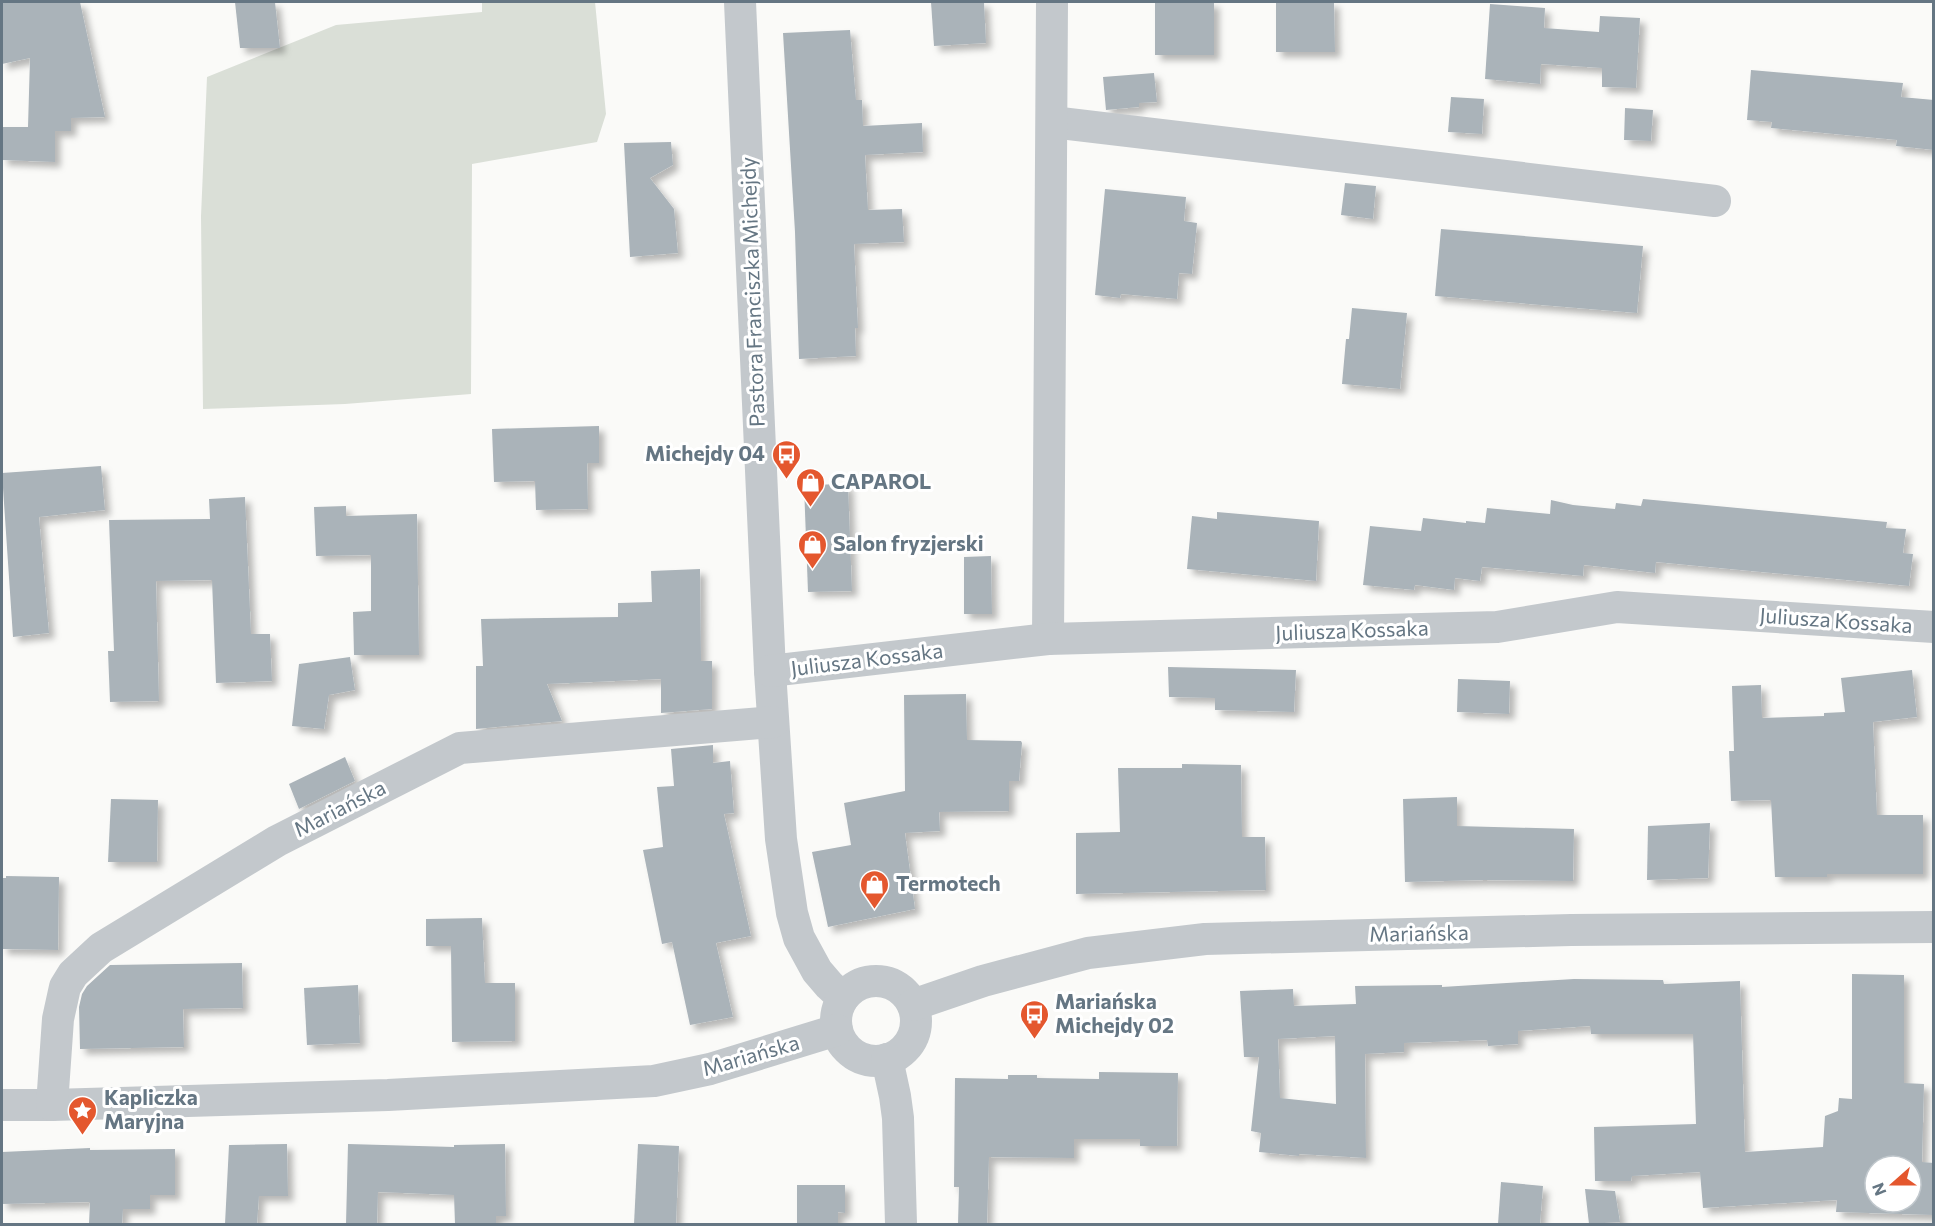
<svg xmlns="http://www.w3.org/2000/svg" width="1935" height="1226" font-family="Commissioner,sans-serif">
<style>
.green{fill:#dadfd7}
.building{fill:#aab3b9;fill-rule:evenodd;filter:url(#shadow)}
.lines{fill:none;stroke-linecap:round;stroke-linejoin:round}
.minor{stroke:#c3c8cc;stroke-width:32}
.labels{text-anchor:middle;stroke-width:6;stroke-linejoin:round;paint-order:stroke}
.street-label{font-size:21px;fill:#657683;stroke:#fff}
.poi-label{font-size:21px;font-weight:bold;fill:#657683;stroke:#fff;text-anchor:start}
</style>
<defs>
<filter id="shadow"><feDropShadow dx="5.5" dy="5.5" stdDeviation="3" flood-color="#0004"/></filter>
</defs>
<rect width="100%" height="100%" fill="#fafaf8"/>
<!-- green -->
<polygon class="green" points="482,2 595,2 606,114 597,142 472,164 471,394 345,404 203,409 201,216 207,77 336,25 482,12"/>
<!-- building -->
<g class="building">
<polygon points="2,2 80,2 105,117 71,118 71,131 55,131 55,162 2,160 2,127 28,127 30,58 2,64"/>
<polygon points="235,2 275,2 280,48 240,48"/>
<polygon points="931,2 984,2 986,43 934,46"/>
<rect x="1155" y="2" width="59" height="53"/>
<polygon points="1276,2 1334,2 1335,52 1276,52"/>
<polygon points="1490,4 1545,8 1544,28 1599,32 1600,16 1640,18 1636,88 1602,87 1602,68 1541,64 1540,84 1485,79"/>
<polygon points="850,30 856,100 862,100 863,126 922,123 923,152 865,155 868,210 902,209 904,242 854,244 858,328 855,328 856,356 799,359 795,232 783,33"/>
<polygon points="1751,70 1903,83 1901,97 1934,100 1934,150 1896,146 1897,140 1771,128 1772,122 1747,120"/>
<polygon points="1154,73 1157,102 1139,103 1139,107 1106,110 1103,77"/>
<polygon points="1451,97 1484,99 1482,134 1448,132"/>
<polygon points="1625,108 1653,110 1651,141 1624,140"/>
<polygon points="671,142 673,165 650,178 674,209 678,253 630,257 624,143"/>
<polygon points="1345,183 1376,186 1373,219 1341,215"/>
<polygon points="1105,189 1186,197 1184,221 1197,223 1192,274 1179,273 1177,299 1121,294 1120,298 1095,295"/>
<polygon points="1441,229 1643,246 1637,313 1435,296"/>
<polygon points="1352,308 1407,313 1400,389 1342,384 1346,339 1349,339"/>
<polygon points="599,426 599,463 587,463 588,509 536,510 535,481 494,482 492,429"/>
<polygon points="101,466 105,510 39,517 49,633 13,637 2,473"/>
<polygon points="848,484 852,591 808,592 804,485"/>
<polygon points="245,497 251,634 270,634 272,681 216,683 212,580 156,581 159,701 110,702 108,651 114,651 109,520 210,519 209,499"/>
<polygon points="1643,499 1887,522 1886,528 1906,529 1903,553 1913,554 1909,586 1656,562 1655,573 1584,565 1583,576 1482,567 1480,581 1455,578 1454,590 1415,585 1414,590 1363,585 1370,526 1421,531 1423,518 1466,523 1466,521 1485,523 1487,508 1550,514 1551,500 1573,505 1615,509 1616,503 1641,506"/>
<polygon points="346,506 346,516 417,514 419,655 354,655 353,612 371,611 371,555 316,556 314,507"/>
<polygon points="1217,512 1319,521 1316,581 1187,569 1192,516 1217,519"/>
<polygon points="991,556 992,614 964,614 964,557"/>
<polygon points="700,569 701,661 712,661 712,709 661,713 661,679 547,684 562,721 476,729 476,666 483,666 481,619 618,617 618,603 652,602 651,571"/>
<polygon points="350,657 355,690 329,695 324,729 292,726 299,664"/>
<polygon points="1168,667 1296,670 1294,712 1215,710 1215,698 1169,697"/>
<polygon points="1912,670 1917,717 1873,722 1877,815 1923,815 1923,874 1827,874 1827,877 1775,877 1771,800 1731,801 1729,751 1734,751 1732,686 1761,685 1762,718 1824,716 1824,713 1845,712 1841,678"/>
<polygon points="1458,679 1510,681 1509,714 1457,712"/>
<polygon points="966,694 967,740 1021,741 1022,743 1019,781 1009,781 1009,811 939,812 940,831 905,833 915,909 828,927 812,852 851,845 844,803 905,791 904,695"/>
<polygon points="713,745 713,763 730,761 734,813 724,814 751,936 716,943 733,1017 690,1025 672,942 662,944 643,850 663,847 657,787 674,786 671,749"/>
<polygon points="345,757 355,781 299,809 289,784"/>
<polygon points="1182,764 1241,765 1242,837 1265,837 1266,890 1076,894 1076,833 1120,832 1118,768 1182,768"/>
<polygon points="1457,797 1457,826 1574,829 1573,881 1484,880 1405,882 1403,799"/>
<polygon points="111,799 158,800 157,862 108,862"/>
<polygon points="1710,823 1708,878 1647,880 1648,826"/>
<polygon points="6,876 59,877 58,950 2,949 2,878 6,878"/>
<polygon points="482,918 485,983 515,983 515,1041 452,1042 451,946 426,946 426,919"/>
<polygon points="242,963 243,1008 183,1009 184,1047 80,1049 79,1007 82,994 87,986 110,965"/>
<path d="M1852 974 1904 975V1083L1924 1084 1922 1162 1934 1163V1215L1836 1212 1837 1200 1703 1208 1700 1172 1632 1176 1631 1181H1595L1594 1127 1696 1124 1693 1034H1591L1590 1026 1518 1031V1044L1488 1046 1487 1040 1404 1043V1052L1365 1054 1366 1158 1299 1154V1156L1259 1152 1261 1133 1251 1131 1259 1057H1244L1240 991 1293 989 1294 1006 1356 1004 1355 986 1442 985V987L1574 979 1663 980 1664 984 1740 981 1745 1152 1823 1147 1825 1116 1838 1111 1839 1098 1852 1099ZM1335 1036 1336 1104 1280 1098 1278 1039ZM1875 1166H1911V1202H1875Z"/>
<polygon points="358,985 360,1043 307,1045 304,988"/>
<polygon points="1099,1072 1178,1073 1177,1146 1140,1146 1140,1139 1074,1139 1074,1158 989,1157 987,1224 958,1224 959,1187 954,1187 955,1078 1008,1079 1008,1075 1037,1075 1037,1078 1099,1079"/>
<polygon points="287,1144 288,1196 259,1196 257,1224 225,1224 229,1145"/>
<polygon points="348,1144 454,1147 454,1145 505,1144 506,1216 496,1216 496,1224 455,1224 454,1195 378,1192 377,1224 346,1224"/>
<polygon points="638,1144 679,1146 676,1224 634,1224"/>
<polygon points="90,1148 90,1150 175,1149 175,1195 150,1195 150,1209 123,1209 122,1224 89,1224 90,1202 2,1204 2,1152"/>
<polygon points="1501,1182 1543,1186 1540,1224 1498,1224"/>
<polygon points="797,1185 845,1185 845,1213 838,1212 838,1224 797,1224"/>
<polygon points="1585,1189 1615,1191 1620,1222 1589,1224"/>
</g>
<g class="lines">
<!-- minor -->
<g class="minor">
<polyline points="740,2 770,671 781,839 792,913 799,938 817,971 829,985 843,998"/>
<polyline points="1052,122 1715,201"/>
<polyline points="1048,639 1052,2"/>
<polyline points="770,671 1048,639 1497,627 1617,607 1934,627"/>
<circle cx="876" cy="1021" r="40"/>
<polyline points="913,1005 983,981 1088,953 1205,939 1571,930 1934,927"/>
<polyline points="887,1059 895,1096 898,1118 901,1224"/>
<polyline points="2,1105 52,1105 388,1095 654,1081 710,1069 837,1030"/>
<polyline points="52,1105 58,1019 65,987 73,974 101,948 277,841 460,748 773,722"/>
</g>
</g>
<!-- icons -->
<defs>
<symbol id="bus-pin" viewBox="-11 -11 22 30"><path d="M0 17L-7.5 6A9.5 9.5 0 1 1 7.5 6Z" fill="#e4572e" stroke="#fff"/><path d="M-5-6H5V4H4V6H2V4H-2V6H-4V4H-5ZM-3.5-4V0h7V-4ZM-3.5 1.2v1.5H-2V1.2ZM2 1.2v1.5H3.5V1.2Z" fill="#fff"/></symbol>
<symbol id="shop-pin" viewBox="-11 -11 22 30"><path d="M0 17L-7.5 6A9.5 9.5 0 1 1 7.5 6Z" fill="#e4572e" stroke="#fff"/><path d="M-5-2.5h2.3a2.7 3.5 0 0 1 5.4 0H5L5.5 6h-11ZM-1.5-2.5h3a1.5 2.3 0 0 0-3 0Z" fill="#fff"/></symbol>
<symbol id="sight-pin" viewBox="-11 -11 22 30"><path d="M0 17L-7.5 6A9.5 9.5 0 1 1 7.5 6Z" fill="#e4572e" stroke="#fff"/><path d="M0-6L1.8-2.2L6-1.7L2.9 1.2L3.7 5.4L0 3.3L-3.7 5.4L-2.9 1.2L-6-1.7L-1.8-2.2Z" fill="#fff"/></symbol>
</defs>
<g fill-rule="evenodd">
<use href="#bus-pin" x="770" y="438" width="33" height="45"/>
<use href="#shop-pin" x="794" y="466" width="33" height="45"/>
<use href="#shop-pin" x="796" y="528" width="33" height="45"/>
<use href="#shop-pin" x="858" y="868" width="33" height="45"/>
<use href="#bus-pin" x="1018" y="998" width="33" height="45"/>
<use href="#sight-pin" x="66" y="1094" width="33" height="45"/>
</g>
<g class="labels">
<!-- street labels -->
<g class="street-label">
<text transform="translate(753 292) rotate(-92)" y="7">Pastora Franciszka Michejdy</text>
<text transform="translate(1836 621) rotate(4)" y="7">Juliusza Kossaka</text>
<text transform="translate(1352 631) rotate(-2)" y="7">Juliusza Kossaka</text>
<text transform="translate(867 660) rotate(-7)" y="7">Juliusza Kossaka</text>
<text transform="translate(340 809) rotate(-27)" y="7">Mariańska</text>
<text transform="translate(1419 934) rotate(-1)" y="7">Mariańska</text>
<text transform="translate(751 1056) rotate(-16)" y="7">Mariańska</text>
</g>
<!-- poi labels -->
<g class="poi-label">
<text x="765" y="461" text-anchor="end">Michejdy 04</text>
<text x="831" y="489">CAPAROL</text>
<text x="833" y="551">Salon fryzjerski</text>
<text x="896" y="891">Termotech</text>
<text x="1055" y="1009">Mariańska<tspan x="1055" dy="24">Michejdy 02</tspan></text>
<text x="104" y="1105">Kapliczka<tspan x="104" dy="24">Maryjna</tspan></text>
</g>
</g>
<!-- border -->
<rect width="1935" height="1226" fill="none" stroke="#657683" stroke-width="6"/>
<!-- north arrow -->
<g transform="translate(1893 1184) rotate(249)"><circle r="28" fill="#ffffff" stroke="#c1c8cd" stroke-width="1.5"/>
<path d="M0-4.5L10 22L0 15L-10 22Z" fill="#e4572e"/>
<text y="-9" font-size="16" font-weight="bold" text-anchor="middle" fill="#657683">N</text>
</g>
</svg>
